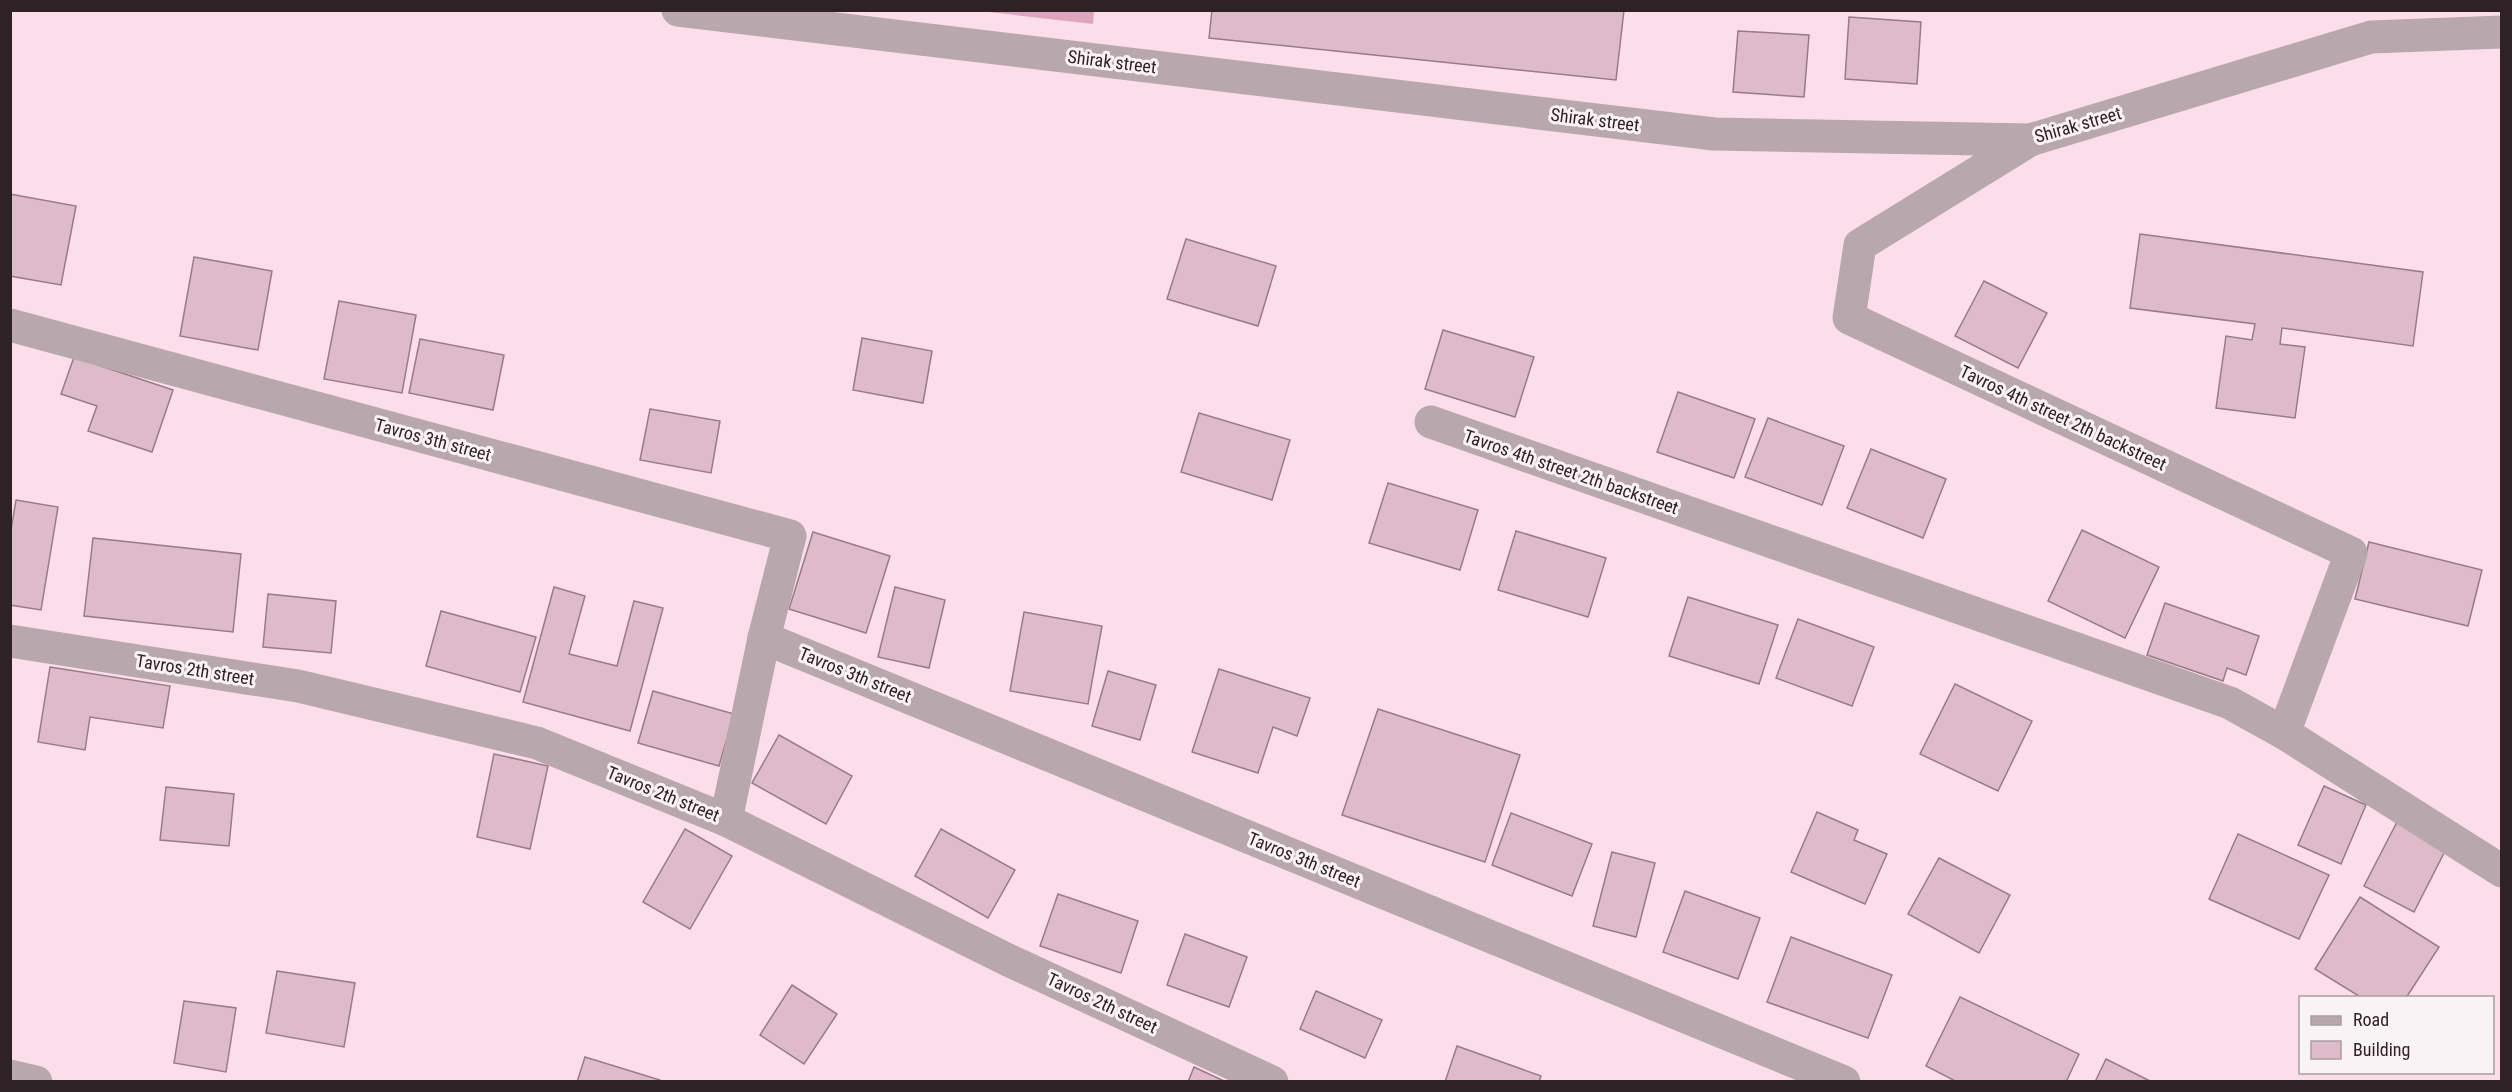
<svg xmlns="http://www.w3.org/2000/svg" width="2512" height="1092" font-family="'Roboto Condensed',sans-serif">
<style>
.green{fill:#dfa4be}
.building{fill:#debbc9;stroke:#9b7a88;stroke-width:1.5}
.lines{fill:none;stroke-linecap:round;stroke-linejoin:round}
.minor{stroke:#b8a8ae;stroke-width:33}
.labels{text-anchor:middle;stroke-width:6;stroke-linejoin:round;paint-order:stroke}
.street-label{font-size:18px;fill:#2f2227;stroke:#faf3f6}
</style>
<rect width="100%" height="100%" fill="#fcdeeb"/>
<!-- green -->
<polygon class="green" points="980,11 1094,11 1093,24"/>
<!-- building -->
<g class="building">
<polygon points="1212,10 1624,10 1616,80 1209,38"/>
<polygon points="1849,17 1921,22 1917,84 1845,79"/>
<polygon points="1738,31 1809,35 1804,97 1733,92"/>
<polygon points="10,194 76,206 61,285 10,276"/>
<polygon points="2140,234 2423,272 2413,346 2282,328 2280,344 2305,347 2295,418 2216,408 2226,336 2252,340 2255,324 2130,308"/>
<polygon points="1186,239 1276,266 1258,326 1167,299"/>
<polygon points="194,257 272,271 258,350 180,336"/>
<polygon points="1984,281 2047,313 2018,368 1955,336"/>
<polygon points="339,301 416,315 402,393 324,379"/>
<polygon points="1443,330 1534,357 1515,417 1425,389"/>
<polygon points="862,338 932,351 923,403 853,390"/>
<polygon points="420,339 504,355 493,410 409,393"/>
<polygon points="74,357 173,390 152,452 88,431 97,406 61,394"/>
<polygon points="1678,392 1755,419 1734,478 1657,452"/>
<polygon points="650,409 720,421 711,473 640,460"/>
<polygon points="1199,413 1290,440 1272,500 1181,472"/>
<polygon points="1768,418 1844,446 1822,505 1745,477"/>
<polygon points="1871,449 1946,479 1923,538 1847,508"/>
<polygon points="1388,483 1478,510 1460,570 1369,543"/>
<polygon points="16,500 58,507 41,610 10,605 10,536"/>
<polygon points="2082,530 2159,567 2125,638 2048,601"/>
<polygon points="1516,531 1606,558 1588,617 1498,590"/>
<polygon points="813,532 890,556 866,633 789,609"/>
<polygon points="93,538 241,554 233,632 84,616"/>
<polygon points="2369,542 2482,570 2468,626 2355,599"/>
<polygon points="554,587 585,596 569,654 617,666 634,601 663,608 630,731 523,702"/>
<polygon points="895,587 945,600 929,668 878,657"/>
<polygon points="268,594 336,601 331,653 263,647"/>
<polygon points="1688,597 1778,625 1759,684 1669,656"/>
<polygon points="2165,603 2259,636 2246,675 2227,668 2223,681 2147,655"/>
<polygon points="441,611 536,637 520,692 426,666"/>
<polygon points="1024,612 1102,626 1088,704 1010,691"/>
<polygon points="1798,619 1874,647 1852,706 1776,678"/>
<polygon points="50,667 170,686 163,728 90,717 85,750 38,742"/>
<polygon points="1219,669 1310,698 1297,736 1273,727 1258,773 1192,752"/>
<polygon points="1108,671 1156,685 1140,740 1092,726"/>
<polygon points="1955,684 2032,721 1998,791 1920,754"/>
<polygon points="653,691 734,714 719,766 638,743"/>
<polygon points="1378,709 1520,755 1485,862 1342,815"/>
<polygon points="779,735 852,776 826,824 752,783"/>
<polygon points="494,754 548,766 530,849 477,837"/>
<polygon points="2324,786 2366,805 2341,864 2298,845"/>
<polygon points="166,787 234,794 229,846 160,840"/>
<polygon points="1817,812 1858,830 1854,840 1887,854 1865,904 1791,872"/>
<polygon points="1511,813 1592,844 1572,896 1492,865"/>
<polygon points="2397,822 2447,847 2414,912 2364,886"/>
<polygon points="685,829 732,856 690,929 643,902"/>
<polygon points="941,829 1015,870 988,918 915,876"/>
<polygon points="2238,834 2329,875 2299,939 2209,899"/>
<polygon points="1612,852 1655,863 1636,937 1593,926"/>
<polygon points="1939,858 2010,895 1979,953 1908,914"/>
<polygon points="1685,891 1760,918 1738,979 1663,952"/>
<polygon points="1058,894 1138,921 1121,973 1040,946"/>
<polygon points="2360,897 2439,947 2406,998 2362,998 2315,969"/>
<polygon points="1185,934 1247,957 1229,1007 1167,985"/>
<polygon points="1791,937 1892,975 1868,1038 1767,1002"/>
<polygon points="277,971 355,983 344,1047 266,1033"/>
<polygon points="792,985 837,1014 804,1064 760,1035"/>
<polygon points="1316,991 1382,1020 1365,1058 1300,1029"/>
<polygon points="1960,997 2079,1054 2066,1082 1957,1082 1926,1066"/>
<polygon points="184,1001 236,1008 226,1072 174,1063"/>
<polygon points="1457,1046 1541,1076 1539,1082 1445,1082"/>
<polygon points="585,1057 660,1080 660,1082 577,1082"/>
<polygon points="2106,1059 2152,1082 2095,1082"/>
<polygon points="1194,1067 1226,1082 1188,1082"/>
</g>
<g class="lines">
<!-- minor -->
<g class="minor">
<polyline points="678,10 1714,134 2030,140 2371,37 2502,32"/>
<polyline points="2030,140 1860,245 1849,318 2351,553 2284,733"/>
<polyline points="10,325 790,536 764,638 726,820"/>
<polyline points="1431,422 2230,703 2284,733 2502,871"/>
<polyline points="764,638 1844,1082"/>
<polyline points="10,641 298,686 537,743 726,820 1008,960 1272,1082"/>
<polyline points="10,1076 36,1082"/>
</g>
</g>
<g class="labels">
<!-- street labels -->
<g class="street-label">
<text transform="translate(1112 62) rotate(7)" y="6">Shirak street</text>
<text transform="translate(1595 120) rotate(7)" y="6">Shirak street</text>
<text transform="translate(2078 125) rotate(-16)" y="6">Shirak street</text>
<text transform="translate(2063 418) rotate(25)" y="6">Tavros 4th street 2th backstreet</text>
<text transform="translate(433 440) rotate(15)" y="6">Tavros 3th street</text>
<text transform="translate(1571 472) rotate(19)" y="6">Tavros 4th street 2th backstreet</text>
<text transform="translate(195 670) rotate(9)" y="6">Tavros 2th street</text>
<text transform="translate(855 675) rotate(22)" y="6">Tavros 3th street</text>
<text transform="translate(663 794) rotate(22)" y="6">Tavros 2th street</text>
<text transform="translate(1304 860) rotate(22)" y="6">Tavros 3th street</text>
<text transform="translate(1102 1003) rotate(25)" y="6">Tavros 2th street</text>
</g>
</g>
<!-- border -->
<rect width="2512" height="1092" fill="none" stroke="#2f2227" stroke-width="24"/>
<!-- legend -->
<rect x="2299" y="996" width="195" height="78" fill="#faf3f6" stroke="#a99fa3" stroke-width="1.5"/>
<rect x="2311" y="1016" width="30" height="9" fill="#b8a8ae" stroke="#a99fa3" stroke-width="1.5"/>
<text x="2353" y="1026" font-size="18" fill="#2f2227">Road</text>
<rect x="2311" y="1041" width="30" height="18" fill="#debbc9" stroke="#a99fa3" stroke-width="1.5"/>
<text x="2353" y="1056" font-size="18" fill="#2f2227">Building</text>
</svg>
